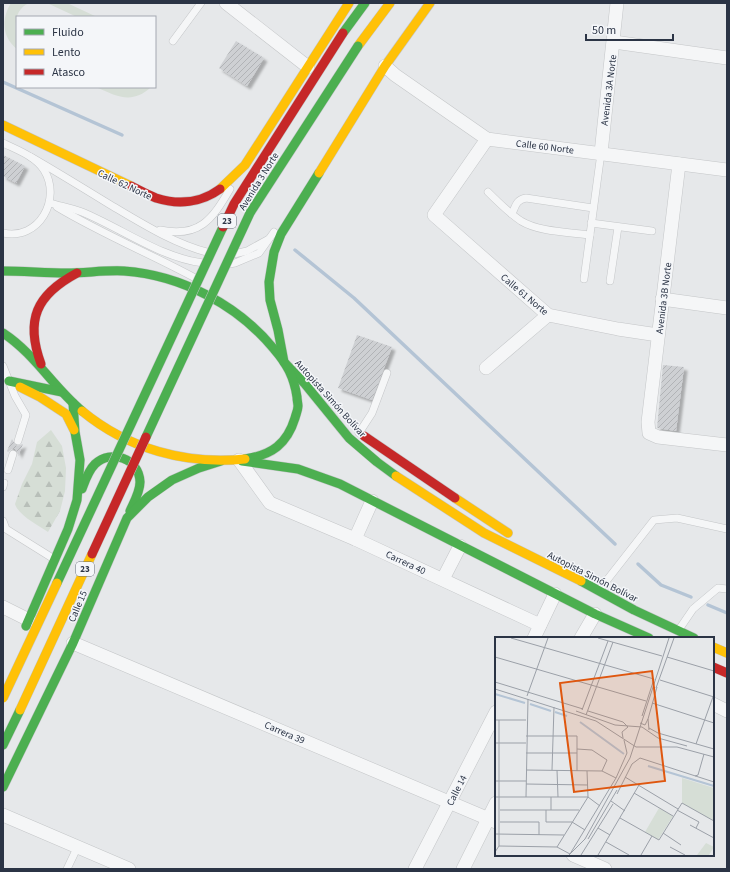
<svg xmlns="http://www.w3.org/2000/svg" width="730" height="872" font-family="'Source Sans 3',sans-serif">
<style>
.forest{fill:url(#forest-firs)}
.pitch{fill:#d6ded6}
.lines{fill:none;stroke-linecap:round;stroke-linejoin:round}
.stream{stroke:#b4c4d5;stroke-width:3.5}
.building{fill:url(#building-hatch);filter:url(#shadow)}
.lane-casing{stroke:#c4c6c8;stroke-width:8}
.street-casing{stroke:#c4c6c8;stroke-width:14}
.fast-casing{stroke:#c4c6c8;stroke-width:10}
.slow-casing{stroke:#c4c6c8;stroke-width:10}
.jam-casing{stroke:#c4c6c8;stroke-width:10}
.lane{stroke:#f5f6f7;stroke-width:7}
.street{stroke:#f5f6f7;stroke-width:13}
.fast{stroke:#4caf50;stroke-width:9}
.slow{stroke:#ffc107;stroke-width:9}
.jam{stroke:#c62828;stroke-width:9}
.fast-bridge-casing{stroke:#c2c5c8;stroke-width:10;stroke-linecap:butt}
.slow-bridge-casing{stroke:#c2c5c8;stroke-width:10;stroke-linecap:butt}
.jam-bridge-casing{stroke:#c2c5c8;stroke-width:10;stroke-linecap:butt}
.fast-bridge{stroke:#4caf50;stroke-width:9}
.slow-bridge{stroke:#ffc107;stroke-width:9}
.jam-bridge{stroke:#c62828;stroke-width:9}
.labels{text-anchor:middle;stroke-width:3;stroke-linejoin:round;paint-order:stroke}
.shield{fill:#f4f6f9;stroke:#676e7b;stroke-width:1}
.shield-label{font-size:9px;font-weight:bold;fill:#2b3445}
.street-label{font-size:10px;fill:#2b3445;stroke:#f4f6f9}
.inset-river{fill:none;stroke:#b4c4d5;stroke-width:2}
.inset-road{fill:none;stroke:#9ba0a8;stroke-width:1}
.view{fill:#df570f;fill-opacity:0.15;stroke:#df570f;stroke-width:2}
.inset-edge{fill:none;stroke:#2b3445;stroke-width:2}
</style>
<defs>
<pattern id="forest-firs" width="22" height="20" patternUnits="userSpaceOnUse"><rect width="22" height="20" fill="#d6ded6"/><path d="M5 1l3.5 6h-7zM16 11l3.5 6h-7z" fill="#b8bfb9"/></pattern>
<pattern id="building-hatch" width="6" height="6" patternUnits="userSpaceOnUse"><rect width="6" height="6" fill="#ced0d3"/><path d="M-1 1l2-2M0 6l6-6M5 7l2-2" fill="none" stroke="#b1b3b6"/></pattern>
<filter id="shadow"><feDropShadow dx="3.5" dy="3.5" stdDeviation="1" flood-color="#0004"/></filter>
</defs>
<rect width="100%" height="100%" fill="#e6e8ea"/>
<!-- forest -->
<path class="forest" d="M51 430 62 446 66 468 65 491 60 511 48 532C39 526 18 515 15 504L22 484 32 464 37 442Z"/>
<!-- pitch -->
<g class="pitch">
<path d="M11 3H29C10 12 17 32 17 49 2 37 1 19 11 3Z"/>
<polygon points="47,3 67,3 97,17 77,17"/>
<path d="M96 87H151C132 105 116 96 96 87Z"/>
</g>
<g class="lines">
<!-- stream -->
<g class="stream">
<polyline points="3,82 122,135"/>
<polyline points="295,250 354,298 615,544"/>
<polyline points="638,564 661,585 691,597"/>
<polyline points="708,605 727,613"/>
</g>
</g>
<!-- building -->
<g class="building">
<polygon points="236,41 264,58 247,86 219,68"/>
<polygon points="3,155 25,166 16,183 3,176"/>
<polygon points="357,335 392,347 372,400 338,388"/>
<polygon points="663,365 684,367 676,431 657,428"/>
<polygon points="12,439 16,446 23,444 18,456 18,453 15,449 12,449 8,452 7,451"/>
</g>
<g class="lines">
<defs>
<g id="lane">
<polyline points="173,41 201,3"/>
<path d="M3 143C17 150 35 156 44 170 62 199 39 241 3 233"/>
<path d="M31 157C57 172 83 188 109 204 141 223 174 244 210 253"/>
<path d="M488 192C498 202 509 213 521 221 539 232 569 232 590 235"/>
<path d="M50 203C60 206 72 208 82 212 121 228 161 258 203 263"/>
<path d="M57 207C102 234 151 254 197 279"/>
<path d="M512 214C516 205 516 200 526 198L593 208"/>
<polyline points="591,223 652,231"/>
<path d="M160 230C199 238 212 220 230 189"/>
<polyline points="234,254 247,251 267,240"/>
<polyline points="229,264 235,263 259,253 274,232"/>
<polyline points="584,279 601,153"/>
<polyline points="610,281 618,227"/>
<polyline points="3,366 15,396 26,415 18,441"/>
<polyline points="359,433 372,413 387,373"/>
<polyline points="8,470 13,454"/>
<polyline points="3,487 4,483"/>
<polyline points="3,521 6,529 54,559"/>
<polyline points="600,589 654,520 677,518 727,529"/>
<polyline points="678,631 693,609 718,588 727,589"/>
<polyline points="67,869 78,846"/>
</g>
<g id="street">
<polyline points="226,3 308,67"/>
<polyline points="614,42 727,58"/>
<polyline points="385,66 395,75 487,139 727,170"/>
<polyline points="487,139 434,215 548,315 618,329 658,335"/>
<polyline points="601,153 617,3"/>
<polyline points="679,164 648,422 649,433 658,437 727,445"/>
<polyline points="662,299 727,308"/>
<polyline points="486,368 548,315"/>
<polyline points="239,460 270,503 355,539 540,625"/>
<polyline points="355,539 372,501"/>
<polyline points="443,579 460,546"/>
<polyline points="3,607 29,620"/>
<polyline points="534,638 555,594"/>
<polyline points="581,638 595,614"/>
<polyline points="73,643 496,822"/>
<polyline points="713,704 727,711"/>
<polyline points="3,815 129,869"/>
<polyline points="573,855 605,869"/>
<polyline points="415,869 496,712"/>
<polyline points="463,869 496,803"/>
</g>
<g id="fast">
<polyline points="343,33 365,3"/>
<polyline points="319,173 281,234 274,252 269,282 270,300 278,330 284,362 305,384 349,438 377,462 396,476"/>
<path d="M3 271C24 271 45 273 67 273 86 273 105 270 124 271 181 275 238 305 274 349 287 364 294 377 297 397 297 400 298 404 298 406 298 410 296 414 295 418 287 444 272 455 245 459"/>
<path d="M3 333C35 354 53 387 82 411"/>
<polyline points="9,381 62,392"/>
<polyline points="242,461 298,469 340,484 595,614 649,638"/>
<path d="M82 489C85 481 88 471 95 464 111 449 139 458 140 482 140 492 134 502 130 511"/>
<polyline points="581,581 634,610 694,638"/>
<polyline points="26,626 68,529 77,500 80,460 75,432 73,403"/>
<polyline points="3,745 20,710"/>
<polyline points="3,787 73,643 127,518 148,497 172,480 199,468 221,461"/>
</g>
<g id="slow">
<polyline points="358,46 390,3"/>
<polyline points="3,125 131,186"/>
<polyline points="319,173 385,66 430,3"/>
<polyline points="220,189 245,165 349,3"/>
<polyline points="20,387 40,397 66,414 74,430"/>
<path d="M82 411C128 449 186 465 245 459"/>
<polyline points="396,476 484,533 581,581"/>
<polyline points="455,498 508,533"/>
<polyline points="713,647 727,653"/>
</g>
<g id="jam">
<path d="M131 186C139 190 148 195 156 198 178 205 201 203 220 189"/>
<path d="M41 364C25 320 36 295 77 273"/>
<polyline points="364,436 455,498"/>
<polyline points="713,667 727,673"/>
</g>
</defs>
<!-- lane casing -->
<use href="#lane" class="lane-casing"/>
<!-- street casing -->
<use href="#street" class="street-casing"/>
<!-- fast casing -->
<use href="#fast" class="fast-casing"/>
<!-- slow casing -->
<use href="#slow" class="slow-casing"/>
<!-- jam casing -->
<use href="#jam" class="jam-casing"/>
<!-- lane -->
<use href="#lane" class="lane"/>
<!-- street -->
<use href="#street" class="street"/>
<!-- fast -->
<use href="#fast" class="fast"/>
<!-- slow -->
<use href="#slow" class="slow"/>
<!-- jam -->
<use href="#jam" class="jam"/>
<defs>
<g id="fast-bridge">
<polyline points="146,437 250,213 358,46"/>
<polyline points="57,583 223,227"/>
</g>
<g id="slow-bridge">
<polyline points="3,698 57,583"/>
<polyline points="20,710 92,554"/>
</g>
<g id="jam-bridge">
<polyline points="223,227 234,204 343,33"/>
<polyline points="92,554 146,437"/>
</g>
</defs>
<!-- fast-bridge casing -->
<use href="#fast-bridge" class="fast-bridge-casing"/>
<!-- slow-bridge casing -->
<use href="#slow-bridge" class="slow-bridge-casing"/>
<!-- jam-bridge casing -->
<use href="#jam-bridge" class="jam-bridge-casing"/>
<!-- fast-bridge -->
<use href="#fast-bridge" class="fast-bridge"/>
<!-- slow-bridge -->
<use href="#slow-bridge" class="slow-bridge"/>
<!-- jam-bridge -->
<use href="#jam-bridge" class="jam-bridge"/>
</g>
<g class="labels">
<!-- shield labels -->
<g class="shield">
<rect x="218" y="214" width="18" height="14" rx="3"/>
<rect x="76" y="562" width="18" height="14" rx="3"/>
</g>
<g class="shield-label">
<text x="227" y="224">23</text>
<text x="85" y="572">23</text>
</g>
<!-- street labels -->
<g class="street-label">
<text transform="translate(608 90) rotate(-83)" y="4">Avenida 3A Norte</text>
<text transform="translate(545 146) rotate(7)" y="4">Calle 60 Norte</text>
<text transform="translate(258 181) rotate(-58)" y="4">Avenida 3 Norte</text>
<text transform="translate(125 184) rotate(25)" y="4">Calle 62 Norte</text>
<text transform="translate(525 294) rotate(40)" y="4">Calle 61 Norte</text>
<text transform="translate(663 298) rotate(-83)" y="4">Avenida 3B Norte</text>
<text transform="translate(331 398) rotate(48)" y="4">Autopista Simón Bolívar</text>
<text transform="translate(406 562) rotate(25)" y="4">Carrera 40</text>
<text transform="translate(593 576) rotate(27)" y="4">Autopista Simón Bolívar</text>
<text transform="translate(77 606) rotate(-67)" y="4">Calle 15</text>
<text transform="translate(285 732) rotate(23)" y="4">Carrera 39</text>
<text transform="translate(456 790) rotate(-63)" y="4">Calle 14</text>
</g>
</g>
<!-- overview -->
<g transform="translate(495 637)">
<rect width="219" height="219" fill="#e6e8ea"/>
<path d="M211 206 219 210 214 218H202Z" fill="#d6ded6"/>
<path d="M187 141 219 151V184L187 166ZM164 171 178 179 163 203 150 195Z" fill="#d6ded6"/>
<path class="inset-river" d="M0 57 30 66M35 67 56 74M60 75 72 79M85 85 129 117M153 129 219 149"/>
<path class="inset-road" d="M16 1 159 42M103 1 167 19M0 20 151 64M172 20 219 34M165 43 219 60M0 45 88 72M161 51 179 1M0 52 101 84 141 110H182L219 120M32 59 53 1M157 66 219 86M87 73 113 4M81 74 120 88 147 90 163 101 192 109M93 74 128 85 133 90M91 78 118 5M147 79 159 42M0 83H31M145 86 150 88 153 82M154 91 163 96 219 112M154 93 153 82 162 50M31 99H82V134M128 101 127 95 133 90M0 106H31M201 107 219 57M82 112 97 113 112 123 107 134M31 116H82M31 133 107 134 121 141M57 133 59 70M62 133 63 160M200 139 203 138 209 117M130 140 183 172M0 144H31M31 147 93 148M139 156 178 179M122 157 137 127 145 121 219 145M0 160H93L105 169M31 160 33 62M116 164 130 174M5 173H84M51 173V185H77L90 193M56 173V160M182 173 204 185 201 191M125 181 164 203 187 166 219 184M5 185H44V198M195 188 219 201M103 191 115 198M168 196 186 208M0 197 69 198M93 202 122 153M111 205 134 218M4 209 62 210 75 217 121 141 132 116 129 103M62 210 93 160 92 134M175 210 190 218M0 215 4 209V83M74 218 90 202 135 121 174 1M86 218 118 167M103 218 144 148M146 218 157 199"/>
<path class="view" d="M157 34 170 144 79 155 65 46Z"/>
<rect width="219" height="219" class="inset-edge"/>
</g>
<!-- border -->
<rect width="730" height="872" fill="none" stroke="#2b3445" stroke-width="8"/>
<!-- legend -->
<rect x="16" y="16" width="140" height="72" fill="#f4f6f9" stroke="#a4a8b1"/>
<rect x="24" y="29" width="20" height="6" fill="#4caf50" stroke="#a4a8b1"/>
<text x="52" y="36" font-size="12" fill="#2b3445">Fluido</text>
<rect x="24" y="49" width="20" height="6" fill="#ffc107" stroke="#a4a8b1"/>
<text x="52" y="56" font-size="12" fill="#2b3445">Lento</text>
<rect x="24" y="69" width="20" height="6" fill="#c62828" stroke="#a4a8b1"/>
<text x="52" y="76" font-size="12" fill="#2b3445">Atasco</text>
<!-- scale -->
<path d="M586 34v6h87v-6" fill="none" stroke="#2b3445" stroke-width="2"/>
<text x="592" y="34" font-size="12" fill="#2b3445" stroke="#f4f6f9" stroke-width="3" paint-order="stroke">50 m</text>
</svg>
